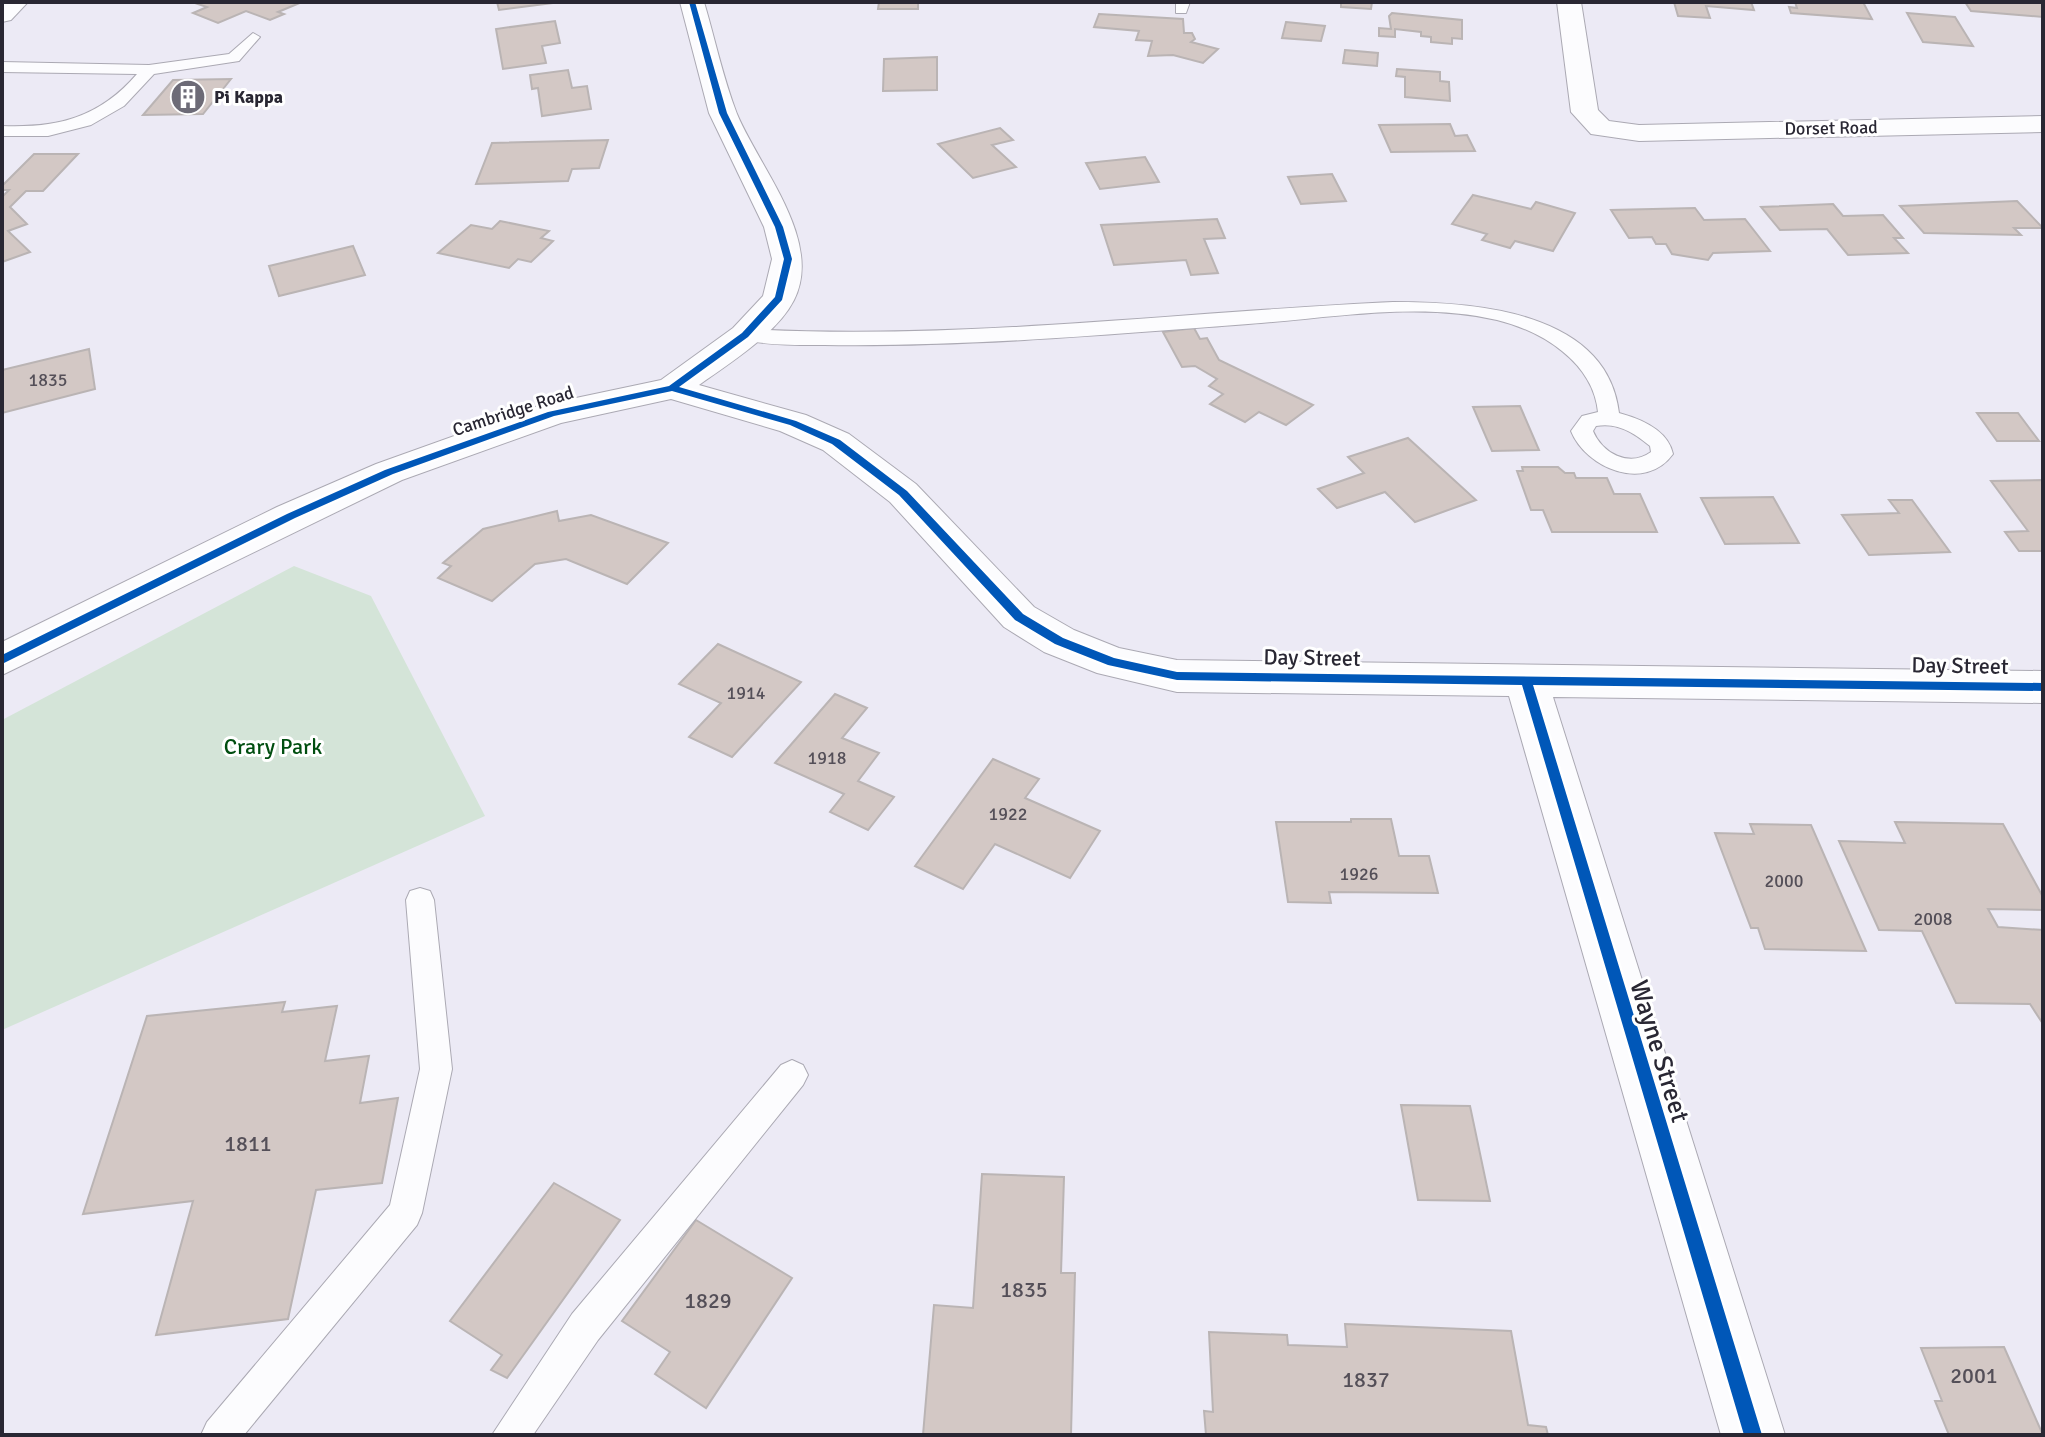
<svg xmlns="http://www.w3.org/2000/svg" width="2045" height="1437" font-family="Signika,sans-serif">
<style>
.green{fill:#d4e4d8}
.building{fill:#d3c8c5;stroke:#bab4b4;stroke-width:2}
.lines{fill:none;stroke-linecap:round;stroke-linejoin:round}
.lane-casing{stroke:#aba9b3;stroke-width:2}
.street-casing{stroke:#aba9b3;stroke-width:2}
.lane{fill:#fcfcfe;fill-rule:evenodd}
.street{fill:#fcfcfe;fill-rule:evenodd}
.cycleway-casing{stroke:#fff;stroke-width:5}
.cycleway{fill:#0057b8;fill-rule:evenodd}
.labels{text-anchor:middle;stroke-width:6;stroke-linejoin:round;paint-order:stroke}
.far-poi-label{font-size:18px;font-weight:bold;fill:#292733;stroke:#fff;text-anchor:start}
.far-street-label{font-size:18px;fill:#292733;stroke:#fff}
.number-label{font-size:18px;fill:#544f58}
.street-label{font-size:22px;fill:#292733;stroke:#fff}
.park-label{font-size:22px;fill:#004e10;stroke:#fff}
.near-number-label{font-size:22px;fill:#544f58}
.near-street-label{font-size:26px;fill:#292733;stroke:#fff}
</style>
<rect width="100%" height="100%" fill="#eceaf5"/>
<!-- green -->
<polygon class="green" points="294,566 371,596 485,816 2,1030 2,720"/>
<!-- building -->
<g class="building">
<polygon points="192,2 302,2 278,12 284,14 270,20 246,11 218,23 193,13 207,7"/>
<polygon points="497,2 552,2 552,3 499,10"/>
<polygon points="879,2 918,2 918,9 878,9"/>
<polygon points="1341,2 1372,2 1371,9 1341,7"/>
<polygon points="1674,2 1751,2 1754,10 1706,6 1710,18 1678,16"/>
<polygon points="1795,2 1863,2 1872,19 1791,13 1789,7 1797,8"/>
<polygon points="1965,2 2043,2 2043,17 1971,11"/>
<polygon points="1392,13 1462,20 1462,39 1452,38 1452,44 1431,42 1431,37 1421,36 1421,32 1395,29 1395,37 1379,36 1379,28 1391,29 1389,16"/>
<polygon points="1907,13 1955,17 1973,46 1923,42"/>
<polygon points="1099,14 1183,19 1184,33 1192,33 1195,39 1191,42 1218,49 1203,63 1173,55 1148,56 1152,41 1136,40 1139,31 1094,27"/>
<polygon points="555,21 560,43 542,46 546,63 503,69 496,29"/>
<polygon points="1286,22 1325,26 1321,41 1282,38"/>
<polygon points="1345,50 1378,53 1377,66 1343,63"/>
<polygon points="937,57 937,90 883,91 884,59"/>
<polygon points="1397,69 1440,72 1440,81 1449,82 1450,101 1405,97 1405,77 1396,76"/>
<polygon points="568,70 572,88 587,86 591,109 542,116 538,88 532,89 530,75"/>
<polygon points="231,79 203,114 143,115 173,80"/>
<polygon points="1450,124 1455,136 1467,135 1475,151 1391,152 1379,125"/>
<polygon points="1000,128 1013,140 992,145 1016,167 973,178 938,144"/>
<polygon points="608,140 599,168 572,169 568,181 476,184 492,143"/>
<polygon points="34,154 78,154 43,191 26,191 10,207 27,224 8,231 30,252 2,262 2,197 9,190 2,190 2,186"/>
<polygon points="1145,157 1159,182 1100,189 1086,163"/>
<polygon points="1332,174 1346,201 1301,204 1288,177"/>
<polygon points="1473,195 1531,209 1536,202 1575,213 1553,251 1515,241 1510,248 1482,240 1487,234 1452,224"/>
<polygon points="2017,201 2043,228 2014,228 2021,235 1924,233 1900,206"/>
<polygon points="1833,204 1843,216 1883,215 1903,238 1894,238 1908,253 1848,255 1827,229 1780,230 1761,207"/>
<polygon points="1695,208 1704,220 1745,219 1770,251 1713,253 1708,260 1672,254 1666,244 1656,244 1652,237 1629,238 1611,210"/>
<polygon points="1217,219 1225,238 1204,239 1218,273 1191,275 1186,260 1114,265 1101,225"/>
<polygon points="500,221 549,231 541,238 553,241 531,262 518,259 509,268 438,253 471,225 492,229"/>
<polygon points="353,246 365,275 279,296 269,266"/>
<polygon points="1194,328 1200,339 1207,338 1219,360 1313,405 1286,425 1259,412 1245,422 1210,404 1223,394 1209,386 1217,379 1195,366 1182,367 1163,332"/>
<polygon points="89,349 95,389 2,413 2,370"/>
<polygon points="1520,406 1539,450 1492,451 1473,407"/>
<polygon points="1977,413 2018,413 2039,441 1997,441"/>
<polygon points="1408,438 1476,500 1415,522 1385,492 1337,508 1318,489 1364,473 1348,457"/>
<polygon points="1522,467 1558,467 1565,473 1574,473 1576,478 1607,478 1614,494 1640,494 1657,532 1552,532 1543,510 1531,510 1517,471 1523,471"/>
<polygon points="2043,480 2043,551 2019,551 2005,532 2028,531 1991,481"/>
<polygon points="1773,497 1799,543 1725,544 1701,498"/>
<polygon points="1889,500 1912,500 1950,552 1869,555 1842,515 1899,513"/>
<polygon points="557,511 559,521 591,515 668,543 627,584 566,559 535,564 492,601 438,578 451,566 443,563 483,529"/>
<polygon points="718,644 801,682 732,757 689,737 721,703 679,684"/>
<polygon points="835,694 867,708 842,738 879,753 858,781 894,797 868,830 830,812 844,794 775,763"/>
<polygon points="993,759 1039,779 1025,798 1100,831 1070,878 995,844 963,889 915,866"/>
<polygon points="1351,819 1391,819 1399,856 1429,856 1438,893 1329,892 1331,903 1288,902 1276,822 1351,822"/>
<polygon points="1895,822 2003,824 2043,897 2043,910 1988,909 1998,927 2043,930 2043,1024 2030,1004 1956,1003 1922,931 1879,930 1839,841 1905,843"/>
<polygon points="1750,824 1811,825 1866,951 1765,949 1758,928 1751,928 1715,833 1754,834"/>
<polygon points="285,1002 282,1012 337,1006 325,1061 369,1056 360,1103 398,1098 382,1183 316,1190 288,1319 156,1335 193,1201 83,1214 147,1016"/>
<polygon points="1401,1105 1470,1106 1490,1201 1418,1200"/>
<polygon points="982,1174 1064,1177 1061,1273 1075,1273 1071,1435 923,1435 934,1305 973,1308"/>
<polygon points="554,1183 620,1220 507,1378 491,1370 502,1355 450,1321"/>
<polygon points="696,1220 792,1278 706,1408 655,1374 670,1352 622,1321"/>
<polygon points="1345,1324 1511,1331 1528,1425 1546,1427 1548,1435 1206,1435 1204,1411 1213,1412 1209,1332 1287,1335 1288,1345 1347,1347"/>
<polygon points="2004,1347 2043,1435 1949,1435 1935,1401 1942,1401 1921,1348"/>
</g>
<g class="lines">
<defs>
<g id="lane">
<polygon points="1176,2 1190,2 1186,13 1176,13"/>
<path d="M253 33 260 37 239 61 154 74 124 106 91 125 48 136H2V126C58 128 99 118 137 74L2 72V62L149 65 229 54Z"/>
<path d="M1393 302C1472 302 1607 310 1619 413 1641 419 1668 430 1673 454 1645 493 1586 468 1571 431L1582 416 1598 412C1593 362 1542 331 1497 320 1422 302 1336 317 1261 323 1115 334 970 347 824 345 806 345 745 346 735 335L745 329C962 341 1177 312 1393 302ZM1596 426C1618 422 1634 433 1650 446L1651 452C1629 468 1602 453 1593 431Z"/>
<polygon points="420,888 430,891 434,900 452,1069 422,1213 417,1225 244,1435 201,1435 207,1422 390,1205 420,1069 406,900 410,891"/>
<polygon points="792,1060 803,1065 808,1075 803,1085 598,1340 533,1435 492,1435 572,1314 781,1065"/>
</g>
<g id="street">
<polygon points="2,2 28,2 11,20 2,22"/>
<path d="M680 2H704C715 39 723 78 737 114 759 167 824 241 794 300 777 334 729 363 699 385L806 415 849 434 916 484 1034 607 1074 630 1119 648 1177 660 2043 671V703L1553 697 1785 1435H1721L1509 696 1177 692 1097 673 1044 652 1004 627 890 502 823 450 780 431 671 399 561 423 402 480 2 675V642L277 507 376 464 538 406 661 380 733 328 763 296 772 259 764 227 709 113Z"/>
<polygon points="1557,2 1581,2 1598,110 1609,121 1639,125 2043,116 2043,132 1639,141 1591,134 1571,112"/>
</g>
</defs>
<!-- lane casing -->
<use href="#lane" class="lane-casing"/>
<!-- street casing -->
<use href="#street" class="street-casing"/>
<!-- lane -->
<use href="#lane" class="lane"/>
<!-- street -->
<use href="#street" class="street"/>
<defs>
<polygon id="cycleway" points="689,2 695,2 727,113 783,227 792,259 782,300 748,337 679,387 796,421 840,440 907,491 1023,614 1063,638 1114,658 1177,672 2043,683 2043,691 1533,685 1762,1435 1744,1435 1522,685 1177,680 1108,665 1055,644 1015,620 899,495 832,444 790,425 672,391 554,416 393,474 295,518 2,664 2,655 287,514 385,470 548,412 669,386 742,333 775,297 784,259 775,227 719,113"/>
</defs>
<!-- cycleway casing -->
<use href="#cycleway" class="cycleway-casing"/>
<!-- cycleway -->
<use href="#cycleway" class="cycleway"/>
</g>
<!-- icons -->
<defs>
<symbol id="building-disc" viewBox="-11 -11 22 22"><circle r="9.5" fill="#6d6b77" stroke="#fff"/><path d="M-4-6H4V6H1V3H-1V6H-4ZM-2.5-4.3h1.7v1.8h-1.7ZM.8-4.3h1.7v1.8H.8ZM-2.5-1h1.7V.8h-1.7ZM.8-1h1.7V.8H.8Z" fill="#fff"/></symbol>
</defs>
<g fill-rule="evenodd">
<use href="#building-disc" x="168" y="77" width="40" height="40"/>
</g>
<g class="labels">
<!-- far-poi labels -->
<g class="far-poi-label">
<text x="214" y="103">Pi Kappa</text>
</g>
<!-- far-street labels -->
<g class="far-street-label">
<text transform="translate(1831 128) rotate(-1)" y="6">Dorset Road</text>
<text transform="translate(513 411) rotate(-18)" y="6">Cambridge Road</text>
</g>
<!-- number labels -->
<g class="number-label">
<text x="48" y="386">1835</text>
<text x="746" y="699">1914</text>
<text x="827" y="764">1918</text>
<text x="1008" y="820">1922</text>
<text x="1359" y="880">1926</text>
<text x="1784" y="887">2000</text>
<text x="1933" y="925">2008</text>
</g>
<!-- street labels -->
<g class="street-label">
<text transform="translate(1312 657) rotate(1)" y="8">Day Street</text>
<text transform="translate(1960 665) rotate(1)" y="8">Day Street</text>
</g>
<!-- park labels -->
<g class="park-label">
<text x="273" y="754">Crary Park</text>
</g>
<!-- near-number labels -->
<g class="near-number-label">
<text x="248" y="1151">1811</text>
<text x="1024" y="1297">1835</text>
<text x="708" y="1308">1829</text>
<text x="1974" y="1383">2001</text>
<text x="1366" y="1387">1837</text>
</g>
<!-- near-street labels -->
<g class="near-street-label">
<text transform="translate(1660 1051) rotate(73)" y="9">Wayne Street</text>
</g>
</g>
<!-- border -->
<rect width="2045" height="1437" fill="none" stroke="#292733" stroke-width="8"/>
</svg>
